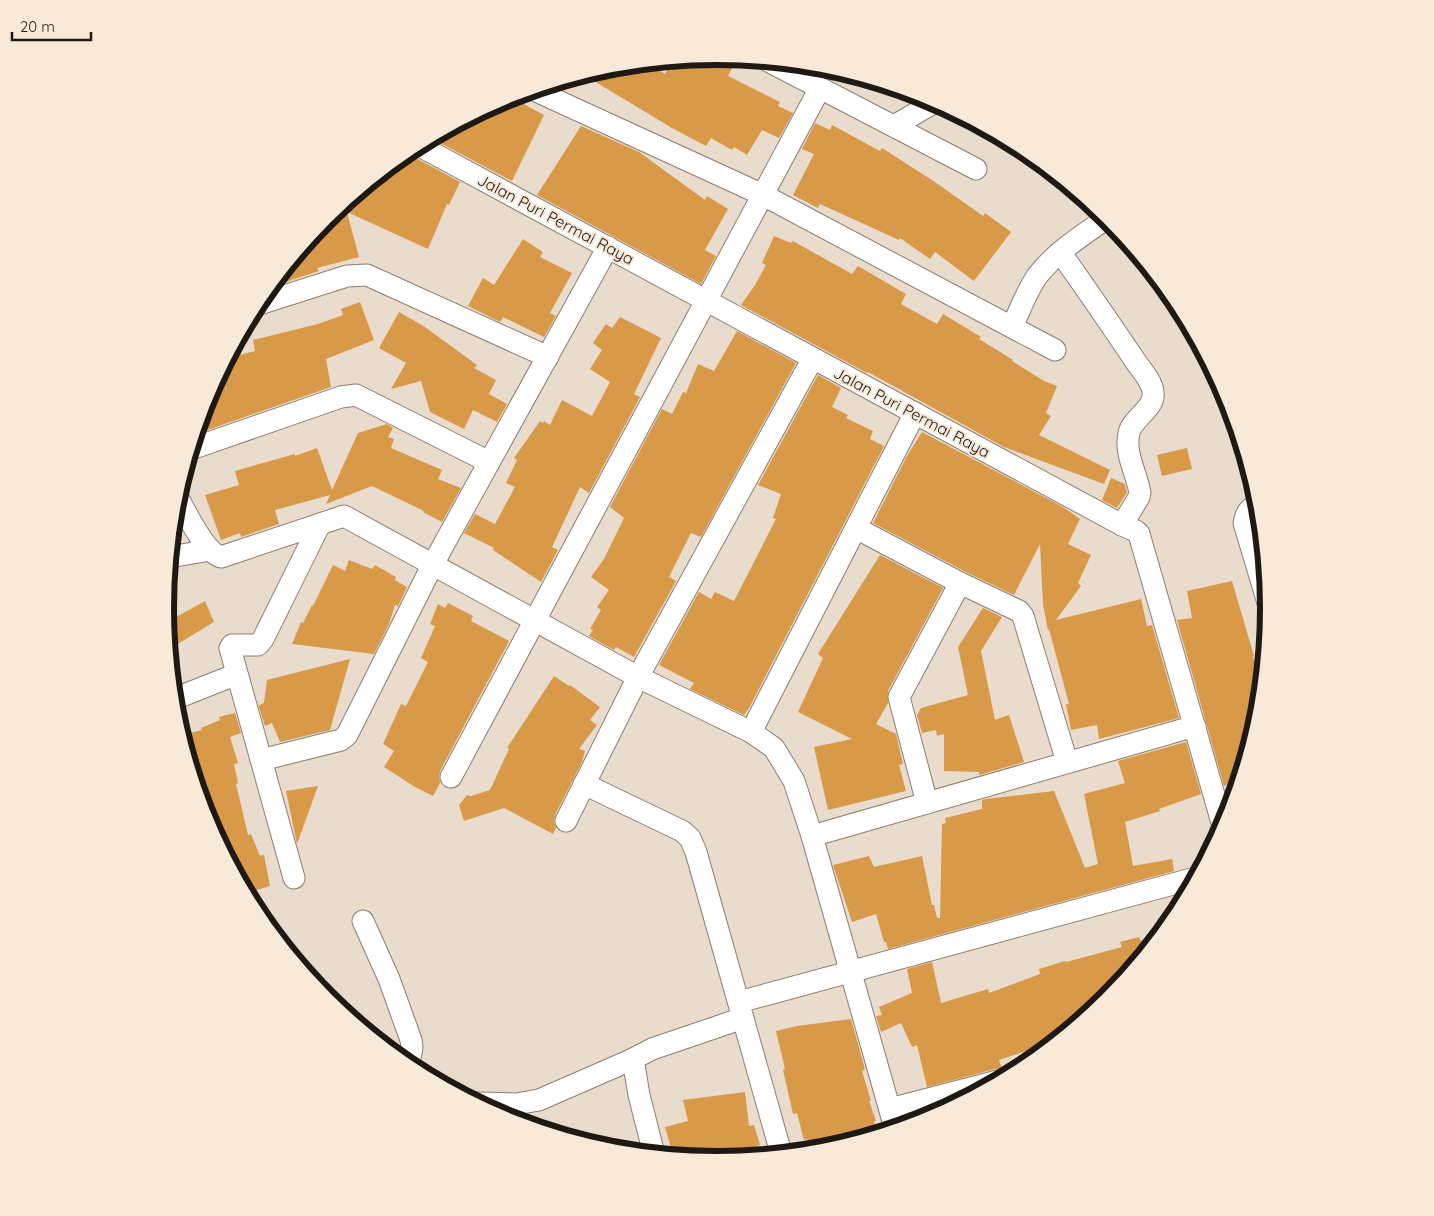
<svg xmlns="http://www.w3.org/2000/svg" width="1434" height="1216" font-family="Quicksand,sans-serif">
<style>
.building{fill:#d89949}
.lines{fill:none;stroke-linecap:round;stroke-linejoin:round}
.street-casing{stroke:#8c7e70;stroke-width:23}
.street{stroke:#fff;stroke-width:21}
.labels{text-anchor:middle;stroke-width:4;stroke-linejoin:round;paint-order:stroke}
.street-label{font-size:16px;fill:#1e1913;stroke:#f8e9d9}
.rim{fill:none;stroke:#1e1913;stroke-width:6}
</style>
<rect width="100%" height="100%" fill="#eadccc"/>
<!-- building -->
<g class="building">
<polygon points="717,56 724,57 735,63 728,76 780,102 778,106 793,113 779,138 762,130 747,155 734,147 732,150 711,138 706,146 672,128 584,75 610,67 647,63 665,74 672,61"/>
<polygon points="511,97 544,115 512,181 431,138"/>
<polygon points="815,123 830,130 832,125 880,151 882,148 935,182 983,216 985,213 1011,232 974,281 935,252 930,259 900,238 899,240 820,204 818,208 793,195 814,154 802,149"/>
<polygon points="581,126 639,152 705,200 707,196 728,209 705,250 716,256 701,284 537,195"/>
<polygon points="408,152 412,156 460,182 449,205 447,204 428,249 347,212 359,257 317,268 319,271 270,287 327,218 374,179 396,172 405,154"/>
<polygon points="774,236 791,243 793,241 852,274 858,266 906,294 901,304 937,324 943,314 981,337 979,339 1013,360 1012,361 1044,381 1057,386 1046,413 1051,416 1039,435 1110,470 1104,484 1004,447 868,372 867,373 741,305 755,285 766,265 762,263"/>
<polygon points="523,239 543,252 540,257 572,273 550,313 556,316 544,337 503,317 500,322 468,306 483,278 494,285"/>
<polygon points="360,302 374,340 326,359 331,387 196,434 207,397 228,358 255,351 253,340 318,324 343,315 341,309"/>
<polygon points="399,312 425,327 477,365 474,368 496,380 489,394 507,404 497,422 473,410 464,429 430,412 421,381 391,389 406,363 379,348"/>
<polygon points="620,317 661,338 634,394 640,397 589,493 580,487 552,547 558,550 541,582 493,550 494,548 464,533 475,514 495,524 515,487 506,483 517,460 514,458 540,421 543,423 544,421 550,425 562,400 592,416 610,382 590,369 602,350 593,343 606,324 612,328"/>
<polygon points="737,331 796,363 701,537 691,533 669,577 676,581 634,657 616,647 614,650 589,636 593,630 590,629 601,610 597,607 609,590 591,577 604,559 624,518 610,507 662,409 672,414 683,392 686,393 698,364 714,371"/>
<polygon points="818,375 841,388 832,407 848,415 846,418 873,431 870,439 884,446 749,708 744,715 690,689 694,683 659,665 699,592 711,599 715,592 734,601 776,519 773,518 781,494 758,485"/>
<polygon points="387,424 393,428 388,437 394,439 391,448 442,470 438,479 461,488 442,522 423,512 424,511 372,486 326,504 330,495 275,510 279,524 241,537 240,533 221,540 205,495 239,485 235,471 295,454 295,456 317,448 332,490 358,433"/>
<polygon points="922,432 1063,507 1080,519 1068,544 1091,555 1078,583 1081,586 1056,620 1141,599 1147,626 1152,625 1179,718 1099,739 1097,725 1071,730 1066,704 1069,704 1049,629 1048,631 1043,604 1040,544 1014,595 966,572 873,523 907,456"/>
<polygon points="1187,448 1192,469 1162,476 1157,455"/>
<polygon points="1111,478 1125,484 1126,489 1127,492 1117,508 1102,500"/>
<polygon points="880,555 943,588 888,691 888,703 876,724 896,734 903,764 899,765 906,791 828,810 814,747 852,739 798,712 823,658 818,654"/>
<polygon points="349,560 372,569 375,565 396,577 395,580 407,587 398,606 395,605 389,624 374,654 292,644 301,622 303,623 312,605 313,606 333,565 345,571"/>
<polygon points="1232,581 1254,656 1253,656 1261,689 1258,716 1238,781 1224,786 1177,620 1192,618 1187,591"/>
<polygon points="205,601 214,622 176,645 167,622"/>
<polygon points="448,603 473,616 471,621 509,641 440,771 439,777 440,783 433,796 415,787 384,767 394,751 383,744 401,704 406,706 428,662 421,658 435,626 430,624 438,604 445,608"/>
<polygon points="983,608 1002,617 981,651 995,720 1009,715 1024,762 979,775 979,772 944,771 944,734 937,736 936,730 922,733 917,715 921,708 968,695 958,647"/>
<polygon points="350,659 330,730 280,742 272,723 265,726 259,707 259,705 264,703 267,680"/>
<polygon points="554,676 569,686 570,685 600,707 590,720 597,725 579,749 585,751 582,762 555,815 554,822 556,828 553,834 504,808 464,821 459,805 467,795 471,796 490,790 509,749 507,748"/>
<polygon points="235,713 241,733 230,737 238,763 234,764 238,783 236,784 248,835 251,834 260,856 264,855 270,886 247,893 207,819 182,735 202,730 201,728 220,720 219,717"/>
<polygon points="1186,742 1201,794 1159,809 1160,811 1125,822 1133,866 1172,859 1174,871 888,949 886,942 884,942 876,914 852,922 833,865 869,856 874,867 922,856 932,905 934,905 937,918 940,918 942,824 946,823 945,818 982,809 982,800 986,799 1054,791 1085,868 1098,864 1084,794 1125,783 1118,761"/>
<polygon points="318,786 297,844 286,791"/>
<polygon points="1158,936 1107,998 1053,1042 999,1060 1002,1069 995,1069 927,1087 917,1045 912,1047 901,1023 881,1032 876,1016 882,1015 879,1007 912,993 907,969 932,962 941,1003 988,989 989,993 1040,974 1039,969 1065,961 1066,962 1122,947 1120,942 1139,937 1141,941"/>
<polygon points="851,1019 865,1069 862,1071 871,1101 869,1101 876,1121 874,1121 877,1133 824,1149 810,1151 807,1139 804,1140 797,1113 793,1114 783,1070 785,1069 776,1031 797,1026"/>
<polygon points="745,1092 749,1126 754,1125 760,1145 720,1159 673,1155 665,1127 688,1121 683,1100"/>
</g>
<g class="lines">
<defs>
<g id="street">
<polyline points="768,61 976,169"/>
<polyline points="534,90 763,195 1055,350"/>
<polyline points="894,126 935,102"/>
<polyline points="418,145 1122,525 1136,531 1139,534 1223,826"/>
<path d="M1060 252C1086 288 1111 325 1136 362 1142 371 1152 381 1153 392 1156 408 1132 418 1129 433 1124 453 1137 474 1140 493L1139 497 1122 525"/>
<polyline points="256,305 347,276 367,275 548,357"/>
<path d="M1012 327C1020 310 1027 290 1038 275 1057 251 1083 235 1107 218"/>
<polyline points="191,449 341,397 356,395 489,462"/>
<path d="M177 496C186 512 204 552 221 557L344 516 638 677 751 732 774 748 794 781 812 836 895 1128"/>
<path d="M1259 505C1249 507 1246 513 1244 523L1268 603"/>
<polyline points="856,528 960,583 1019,611 1023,616 1067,762"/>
<polyline points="170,557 210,550"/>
<polyline points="174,699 237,674"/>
<polyline points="751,732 915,413"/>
<polyline points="261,760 341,740 347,735 433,564 608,247"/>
<polyline points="451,777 820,88"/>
<polyline points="584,784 682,831 690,838 696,852 781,1153"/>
<polyline points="927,803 899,697 960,583"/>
<polyline points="566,821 638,677 813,358"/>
<polyline points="812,836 1195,726"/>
<polyline points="294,878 230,648 232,645 258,645 263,639 320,524"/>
<polyline points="363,921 389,979 411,1040 412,1047 411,1054 402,1060"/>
<polyline points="739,1002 1195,878"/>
<polyline points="478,1103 516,1104 539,1100 633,1059"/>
<polyline points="890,1109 998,1081"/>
<polyline points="654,1154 639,1095 633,1059 652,1049 743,1018"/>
</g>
</defs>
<!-- street casing -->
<use href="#street" class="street-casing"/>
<!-- street -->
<use href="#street" class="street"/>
</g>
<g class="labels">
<!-- street labels -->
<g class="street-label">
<text transform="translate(556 219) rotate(28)" y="6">Jalan Puri Permai Raya</text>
<text transform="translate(912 412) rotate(28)" y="6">Jalan Puri Permai Raya</text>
</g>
</g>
<!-- crop -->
<path d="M0 0H1434V1216H0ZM174 608a543 543 0 1 1 1086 0a543 543 0 1 1-1086 0Z" fill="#f8e9d9" fill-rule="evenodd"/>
<path class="rim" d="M174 608a543 543 0 1 1 1086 0a543 543 0 1 1-1086 0Z"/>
<!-- scale -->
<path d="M12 32v8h79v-8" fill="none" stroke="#1e1913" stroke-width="2.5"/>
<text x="20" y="32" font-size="15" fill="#1e1913" stroke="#f8e9d9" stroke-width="4" paint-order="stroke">20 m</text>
</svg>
